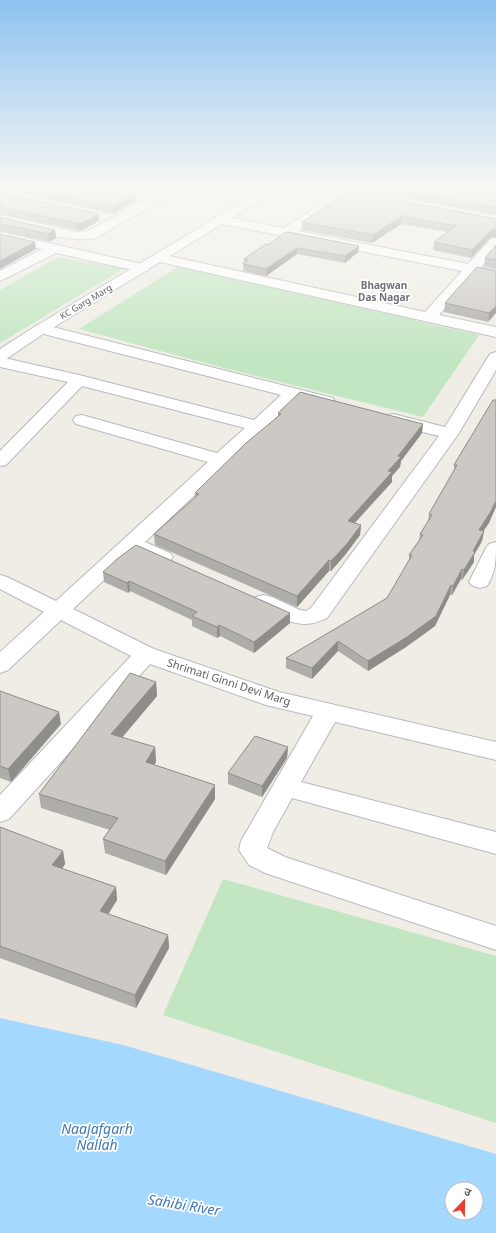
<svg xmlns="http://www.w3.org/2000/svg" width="496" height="1233" font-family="'Noto Sans','Noto Sans Devanagari',sans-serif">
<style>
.green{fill:#c2e6c1}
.water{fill:#a5d8fe;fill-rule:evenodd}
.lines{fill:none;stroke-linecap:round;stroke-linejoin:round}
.minor-casing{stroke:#b7babe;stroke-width:2}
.tertiary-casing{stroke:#b7babe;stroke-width:2}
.minor{fill:#fff;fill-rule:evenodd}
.tertiary{fill:#fff;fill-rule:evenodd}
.wall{fill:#afada9}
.shaded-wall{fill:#8f8d89}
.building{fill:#ccc9c4;stroke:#8f8d89}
.labels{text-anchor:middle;stroke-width:3.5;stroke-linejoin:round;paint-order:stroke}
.far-street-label{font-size:9px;fill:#5d6065;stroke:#fff}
.far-neighbourhood-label{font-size:10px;font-weight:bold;fill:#6e7277;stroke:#fff}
.street-label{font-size:11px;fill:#5d6065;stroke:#fff}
.near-water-label{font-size:14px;font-style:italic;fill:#4278b1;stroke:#fff}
</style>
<rect width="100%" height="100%" fill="#efede5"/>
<!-- green -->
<g class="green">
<polygon points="57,257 125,268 0,343 0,290"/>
<polygon points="179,266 479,335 423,417 224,368 79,329"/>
<polygon points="223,879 496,956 496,1123 163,1015"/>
</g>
<!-- water -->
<path class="water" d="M0 1018 123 1045 496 1154V1233H0ZM452 1189H476V1213H452Z"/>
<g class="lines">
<defs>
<g id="minor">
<path d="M168 187H183L96 238C72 244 25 228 0 223V215L77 232 88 231Z"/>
<polygon points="305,187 332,187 375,195 379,196 381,199 379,202 375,203 348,197 298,231 468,264 491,239 496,238 496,250 481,267 496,270 496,278 475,274 439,315 496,327 496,337 160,262 155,261 153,258 155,255 160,254 425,312 462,271 222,224 218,223 216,220 218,217 222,216 284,228 335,195 307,189"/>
<polygon points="0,232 142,264 147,265 149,268 147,271 142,272 56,253 0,281 0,271 42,249 0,240"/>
<path d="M41 324 333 398 335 402 333 406 327 407 296 399 145 542 170 553 173 557 170 561C157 565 146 557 134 552L73 609 154 649 279 692 496 742V760L335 722 301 782 496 832V854L292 798 273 832 267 848 285 857 496 926V950L265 873 249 865 239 850 241 841 313 716 266 705 150 664 9 819 0 822V795L131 656 61 620 8 670 0 673V652L44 612 0 589V575L7 577 56 601 208 462 76 424 73 420 76 416 82 415 217 453 245 428 82 386 6 465 0 466V451L68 382 0 367V357L79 375 254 420 281 395 36 332 33 329 36 326Z"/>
<path d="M496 352V370L459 433 327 618C320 621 313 624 305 624 292 624 261 613 253 602L256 597 264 595 272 597 300 610 306 611 311 608 439 436 387 423 384 419 387 415 393 414 445 427 488 357 490 354Z"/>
<path d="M496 542C496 559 496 572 487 586L480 588 473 586 469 582 486 548 489 544Z"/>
</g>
<polygon id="tertiary" points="267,187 282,187 46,332 6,359 0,361 0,349 36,326"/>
</defs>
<!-- minor casing -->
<use href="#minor" class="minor-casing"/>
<!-- tertiary casing -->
<use href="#tertiary" class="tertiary-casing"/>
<!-- minor -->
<use href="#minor" class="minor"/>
<!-- tertiary -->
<use href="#tertiary" class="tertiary"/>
</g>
<!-- wall -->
<g class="wall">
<polygon points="0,187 99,187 136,201 113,214 0,189"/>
<polygon points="358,187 496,187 496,215 358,190"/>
<polygon points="349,191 496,219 490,238 471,258 433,250 434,242 448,232 401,224 372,243 302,230 302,222"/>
<polygon points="0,193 99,221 82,230 77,230 0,214"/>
<polygon points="0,217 55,230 56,238 49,242 0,231"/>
<polygon points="268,245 359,246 358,252 345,263 297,254 266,276 243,271 244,259"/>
<polygon points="496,245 496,269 484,266 485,258"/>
<polygon points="496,271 488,322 444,312 445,303"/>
<polygon points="493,400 489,523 483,531 484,531 482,541 474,555 474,562 462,580 461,579 452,595 450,595 435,626 406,647 368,671 338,651 312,679 286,668 286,658 387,598 409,561 409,555 419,541 420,534 428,522 429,514 454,471 454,465"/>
<polygon points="278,413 422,433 401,461 400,467 392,476 392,482 355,523 361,525 360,535 345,555 331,571 329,571 297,607 155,545 154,534 195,498 195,493 278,416"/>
<polygon points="103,572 290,613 290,623 254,653 220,636 217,638 192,626 192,620 130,591 128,593 104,582"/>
<polygon points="156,682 157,696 122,738 155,747 156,762 154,765 215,799 166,875 105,853 103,839 110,830 41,808 39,794"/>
<polygon points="0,691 61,724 11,782 0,778"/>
<polygon points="288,747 287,758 262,797 228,784 228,773"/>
<polygon points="0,827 63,851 65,864 62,869 116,887 117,900 108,914 168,935 169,948 136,1008 0,958"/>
</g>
<!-- shaded-wall -->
<g class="shaded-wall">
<polygon points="136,194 136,201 113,214 112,207"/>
<polygon points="99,214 99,221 82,230 77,230 76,223"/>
<polygon points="402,216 401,224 372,243 373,235"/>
<polygon points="496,229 496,237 490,238 471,258 472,250 491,230"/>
<polygon points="55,230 56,238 49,242 48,234"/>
<polygon points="35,242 36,249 0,269 0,261"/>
<polygon points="359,246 358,252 345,263 345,256"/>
<polygon points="297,248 297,254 266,276 266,269"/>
<polygon points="496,306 496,313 488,322 489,313"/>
<polygon points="423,424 422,433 401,461 400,467 392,476 392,482 347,531 348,521 388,471 398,456"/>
<polygon points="496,501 496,507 489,523 477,540 479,530"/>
<polygon points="361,525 360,535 345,555 331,571 331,561"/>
<polygon points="484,531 482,541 474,555 474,562 462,580 464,570 473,551"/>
<polygon points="329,560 329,571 297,607 297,596"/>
<polygon points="462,569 461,579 452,595 453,586"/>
<polygon points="129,581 130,591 128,593 127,583"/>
<polygon points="451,585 450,595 435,626 406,647 368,671 368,661"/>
<polygon points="290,613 290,623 254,653 254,642"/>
<polygon points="219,625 220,636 217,638 217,627"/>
<polygon points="338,641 338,651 312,679 312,668"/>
<polygon points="156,682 157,696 112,749 111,734"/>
<polygon points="59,712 61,724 11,782 8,769"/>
<polygon points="155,747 156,762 147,776 146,762"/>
<polygon points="288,747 287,758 262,797 262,786"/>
<polygon points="215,785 215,799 166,875 165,861"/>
<polygon points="63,851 65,864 54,879 52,865"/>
<polygon points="116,887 117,900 102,924 100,911"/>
<polygon points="168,935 169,948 136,1008 135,995"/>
</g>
<!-- building -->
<g class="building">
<polygon points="24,187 99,187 136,194 112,207"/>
<polygon points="384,187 496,187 496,208"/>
<polygon points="349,191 496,219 496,229 491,230 472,250 434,242 456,226 402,216 373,235 302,222"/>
<polygon points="0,193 99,214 82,223 76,223 0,207"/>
<polygon points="0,217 55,230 48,234 0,224"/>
<polygon points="288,232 359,246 345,256 297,248 266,269 243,264 248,260 244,259 266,244 268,245 284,233"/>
<polygon points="0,234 35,242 0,261"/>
<polygon points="496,245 496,260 485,258"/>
<polygon points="477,267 496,271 496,306 489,313 445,303"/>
<polygon points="300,392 423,424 398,456 401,457 388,471 392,472 348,521 361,525 346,545 331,561 329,560 297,596 154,534 199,494 195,493 246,443 281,414 278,413"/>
<polygon points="493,400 496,400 496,501 490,513 479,530 484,531 473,551 475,552 464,570 462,569 453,586 451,585 436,616 407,637 368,661 338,641 312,668 286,658 387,598 412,555 409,555 423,535 420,534 432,515 429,514 457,465 454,465"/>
<polygon points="136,545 290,613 254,642 219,625 217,627 192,616 197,612 129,581 127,583 103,572 117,559"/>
<polygon points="130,673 156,682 111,734 155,747 146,762 215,785 165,861 103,839 118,818 39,794"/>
<polygon points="0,691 59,712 8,769 0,766"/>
<polygon points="255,736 288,747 262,786 228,773"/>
<polygon points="0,827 63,851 52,865 116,887 100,911 168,935 135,995 0,946"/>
</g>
<!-- sky -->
<linearGradient id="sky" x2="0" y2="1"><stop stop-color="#8dc2f1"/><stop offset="0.52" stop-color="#f8f7f3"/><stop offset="1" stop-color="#f8f7f3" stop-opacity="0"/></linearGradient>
<rect width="496" height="360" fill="url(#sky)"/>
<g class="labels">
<!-- far-street labels -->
<g class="far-street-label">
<text transform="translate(86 302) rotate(-31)" y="3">KC Garg Marg</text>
</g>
<!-- far-neighbourhood labels -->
<g class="far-neighbourhood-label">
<text x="384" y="289">Bhagwan<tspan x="384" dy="12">Das Nagar</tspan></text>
</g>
<!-- street labels -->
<g class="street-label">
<text transform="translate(229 682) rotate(18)" y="4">Shrimati Ginni Devi Marg</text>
</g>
<!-- near-water labels -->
<g class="near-water-label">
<text x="97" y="1134">Naajafgarh<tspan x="97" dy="16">Nallah</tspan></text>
<text transform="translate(184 1205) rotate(9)" y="5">Sahibi River</text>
</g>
</g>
<!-- north arrow -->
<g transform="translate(464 1201) rotate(22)"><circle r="19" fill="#ffffff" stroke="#bebfc1"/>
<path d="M0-3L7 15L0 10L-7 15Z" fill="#e83e32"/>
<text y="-6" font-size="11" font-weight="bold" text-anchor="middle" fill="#5d6065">उ</text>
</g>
</svg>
